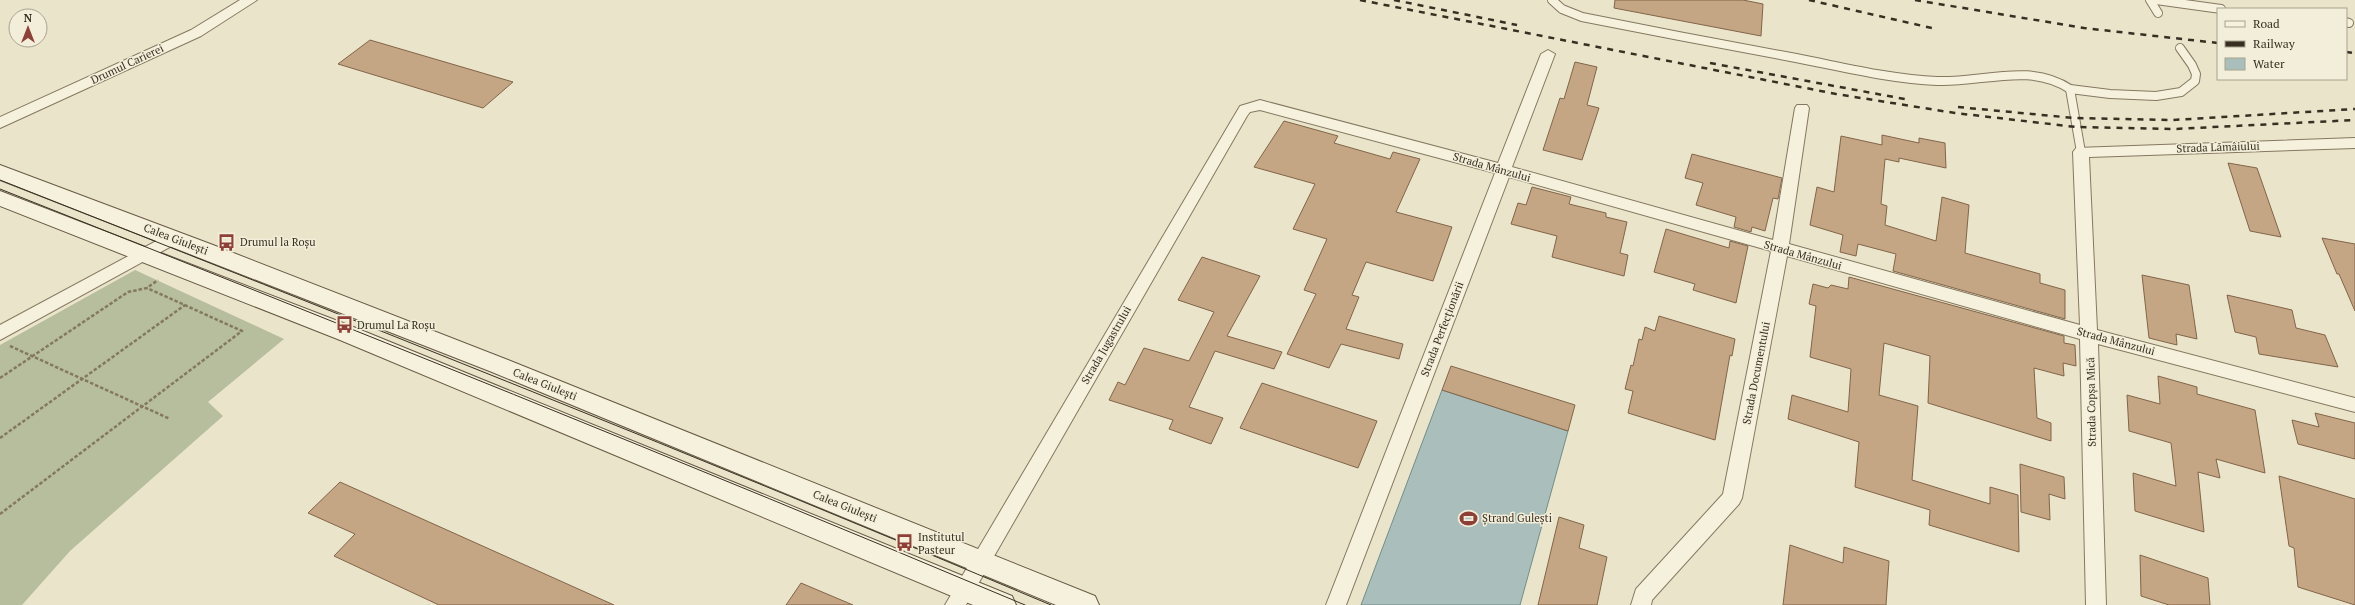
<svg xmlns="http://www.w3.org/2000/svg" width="2355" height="605" font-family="'PT Serif',serif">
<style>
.cemetery{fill:#b6be9d}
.water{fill:#aabfbb;stroke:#718d89}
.building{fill:#c4a684;stroke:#826549}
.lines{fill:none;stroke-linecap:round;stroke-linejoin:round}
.lane-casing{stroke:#857860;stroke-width:10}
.street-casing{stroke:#857860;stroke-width:2}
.secondary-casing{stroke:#675943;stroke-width:2}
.path{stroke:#857860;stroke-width:2.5;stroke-dasharray:3.5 2;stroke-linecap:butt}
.lane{stroke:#f6f1dd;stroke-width:8}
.street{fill:#f6f1dd;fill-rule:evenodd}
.secondary{fill:#f6f1dd;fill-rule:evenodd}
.tram{stroke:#382f22;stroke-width:1}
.rail{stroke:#382f22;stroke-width:2.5;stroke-dasharray:6 6;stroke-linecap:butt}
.labels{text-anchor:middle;stroke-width:3;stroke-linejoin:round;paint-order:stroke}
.street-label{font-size:11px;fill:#382f22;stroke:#f3eed9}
.poi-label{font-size:11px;fill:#382f22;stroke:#f3eed9;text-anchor:start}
</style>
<rect width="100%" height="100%" fill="#eae4ca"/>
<!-- cemetery -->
<polygon class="cemetery" points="135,270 284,339 208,402 223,416 70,551 22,605 0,605 0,345"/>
<!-- water -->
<polygon class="water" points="1442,390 1568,431 1520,605 1361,605"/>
<!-- building -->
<g class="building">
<polygon points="1615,0 1743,0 1763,4 1761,36 1614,8"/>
<polygon points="370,40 513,82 483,108 338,64"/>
<polygon points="1575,62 1597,67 1587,105 1599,108 1582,160 1543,150 1560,98 1564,99"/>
<polygon points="1284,121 1338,136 1334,143 1390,159 1393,152 1420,159 1396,212 1452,227 1433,281 1366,262 1352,295 1359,297 1346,329 1403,344 1399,359 1341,344 1329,368 1287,354 1316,294 1304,290 1327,239 1293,229 1315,184 1254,167"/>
<polygon points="1882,135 1919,143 1919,138 1945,143 1946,168 1899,158 1899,162 1885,159 1881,204 1887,206 1885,225 1936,241 1942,197 1969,205 1965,253 2040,274 2040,283 2065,290 2065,319 1893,271 1896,254 1858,244 1856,256 1840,252 1843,235 1810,225 1817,187 1834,192 1841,136 1882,145"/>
<polygon points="1692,154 1782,178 1778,199 1773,198 1765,231 1752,227 1751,232 1734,227 1736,217 1696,205 1703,183 1685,178"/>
<polygon points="2228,163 2257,168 2281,237 2250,231"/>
<polygon points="1532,187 1571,197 1569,204 1606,213 1606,217 1627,222 1620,253 1628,255 1624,276 1552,257 1557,236 1511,224 1518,203 1526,205"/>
<polygon points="1666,229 1729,248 1730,241 1748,246 1736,303 1693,290 1695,284 1654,272"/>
<polygon points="2322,238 2355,244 2355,311 2339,274 2337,274"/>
<polygon points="1202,257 1260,276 1227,336 1282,352 1274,369 1215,351 1189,407 1223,418 1211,444 1169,429 1173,420 1109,400 1118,382 1125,385 1144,348 1189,361 1214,312 1178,300"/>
<polygon points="2142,275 2189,285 2197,339 2176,334 2177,345 2149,338"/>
<polygon points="1849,277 2064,336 2064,343 2075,345 2076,366 2063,363 2064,376 2034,368 2037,418 2051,423 2051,441 1928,403 1930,356 1884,343 1879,395 1918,406 1912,480 1990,504 1990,487 2018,495 2019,552 1929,525 1930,510 1855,487 1859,442 1788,419 1792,395 1848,412 1851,369 1810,357 1816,306 1809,304 1813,284 1828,288 1831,285 1848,289"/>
<polygon points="2227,295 2292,310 2296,328 2325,335 2338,367 2259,354 2256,337 2235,332"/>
<polygon points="1659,316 1735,339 1732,356 1730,355 1715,440 1628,413 1633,391 1625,389 1631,365 1633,366 1639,339 1642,340 1645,327 1655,331"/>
<polygon points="1451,366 1575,405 1568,431 1442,390"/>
<polygon points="2158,376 2197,387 2197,394 2255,410 2265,473 2216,459 2220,478 2198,472 2204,532 2135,511 2133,473 2176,486 2171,443 2129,431 2127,395 2160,404"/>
<polygon points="1262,383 1377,421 1358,468 1240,428"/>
<polygon points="2315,413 2355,423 2355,459 2298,444 2292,420 2319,427"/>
<polygon points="2020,464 2064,477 2065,499 2049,494 2050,520 2021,512"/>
<polygon points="2279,476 2355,499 2355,605 2298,587 2294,548 2289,546"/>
<polygon points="340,482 614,605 439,605 334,556 355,534 308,513"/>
<polygon points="1559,517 1584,525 1579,548 1607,557 1597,605 1538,605"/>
<polygon points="1790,545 1843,563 1844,547 1889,561 1886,605 1783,605"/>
<polygon points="2140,555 2208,578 2210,605 2169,605 2141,596"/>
<polygon points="801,583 853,605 786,605"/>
</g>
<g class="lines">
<defs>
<g id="lane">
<path d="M1552 0 1562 9 1582 17C1653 31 1725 45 1796 58 1843 67 1890 79 1937 81 1982 83 2029 62 2070 89L2081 152"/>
<polyline points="2150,0 2158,13"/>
<polyline points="2156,0 2221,9"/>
<polyline points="2346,22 2349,23"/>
<polyline points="2070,89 2110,94 2156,96 2181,92 2195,81 2196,74 2192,65 2180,48"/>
</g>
<g id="street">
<polygon points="240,0 257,0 201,36 0,128 0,117 191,30"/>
<polygon points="1548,50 1555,54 1512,167 1773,240 1795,108 1797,105 1807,105 1809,108 1789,244 2080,325 2073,152 2076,148 2355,138 2355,148 2089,157 2097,330 2355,398 2355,412 2098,344 2106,605 2086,605 2080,339 1787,256 1742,498 1739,504 1652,600 1651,605 1631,605 1636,589 1723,494 1771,251 1509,177 1346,605 1326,605 1495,173 1260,110 1250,112 1247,116 966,605 945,605 1240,106 1260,100 1498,163 1541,54"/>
<polygon points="173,232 179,234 181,238 179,242 0,340 0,325"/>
</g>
<g id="secondary">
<polygon points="0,165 213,245 508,360 1095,596 1099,605 1056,605 492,372 0,180"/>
<polygon points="0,191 356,328 1012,596 1016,605 973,605 340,340 0,206"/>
</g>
</defs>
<!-- lane casing -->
<use href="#lane" class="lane-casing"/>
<!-- street casing -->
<use href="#street" class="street-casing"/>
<!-- secondary casing -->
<use href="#secondary" class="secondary-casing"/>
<!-- path -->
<g class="path">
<polyline points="10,346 170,419"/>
<polyline points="0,378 128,292 147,288 158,280"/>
<polyline points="0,438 185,305"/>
<polyline points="0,514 242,331 147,288"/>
</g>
<!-- lane -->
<use href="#lane" class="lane"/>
<!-- street -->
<use href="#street" class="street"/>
<!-- secondary -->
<use href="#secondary" class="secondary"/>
<!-- tram -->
<g class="tram">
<path d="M0 180C352 319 703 458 1051 605"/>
<path d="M0 189C343 325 685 462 1025 605"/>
</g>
<!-- rail -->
<g class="rail">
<polyline points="1360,0 1836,94 1955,113 2076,127 2174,129 2355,120"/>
<polyline points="1394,0 1517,25"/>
<polyline points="1809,0 1936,29"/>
<polyline points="1915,0 2084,28 2218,43"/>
<polyline points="2346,52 2355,53"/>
<polyline points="1710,63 1910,100"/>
<polyline points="1958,107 2074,118 2173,120 2355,109"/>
</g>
</g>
<!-- icons -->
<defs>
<symbol id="bus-bare" viewBox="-9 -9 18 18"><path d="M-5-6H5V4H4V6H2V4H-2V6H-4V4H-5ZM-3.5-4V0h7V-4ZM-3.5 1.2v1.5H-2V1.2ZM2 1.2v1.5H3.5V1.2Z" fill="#8e3f37" stroke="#f3eed9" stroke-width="2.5" paint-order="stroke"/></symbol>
<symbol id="stadium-bare" viewBox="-9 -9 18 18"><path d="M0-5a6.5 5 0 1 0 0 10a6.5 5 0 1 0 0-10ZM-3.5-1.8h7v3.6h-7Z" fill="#8e3f37" stroke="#f3eed9" stroke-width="2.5" paint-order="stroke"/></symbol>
</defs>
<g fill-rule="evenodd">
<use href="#bus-bare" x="214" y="230" width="25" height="25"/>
<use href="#bus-bare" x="332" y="312" width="25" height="25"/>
<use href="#stadium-bare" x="1456" y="506" width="25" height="25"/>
<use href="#bus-bare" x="892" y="530" width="25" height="25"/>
</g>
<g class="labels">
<!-- street labels -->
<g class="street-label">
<text transform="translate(127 64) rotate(-25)" y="4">Drumul Carierei</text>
<text transform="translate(2218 147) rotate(-2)" y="4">Strada Lămâiului</text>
<text transform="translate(1492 167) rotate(16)" y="4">Strada Mânzului</text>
<text transform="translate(176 239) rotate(21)" y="4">Calea Giulești</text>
<text transform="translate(1803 255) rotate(16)" y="4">Strada Mânzului</text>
<text transform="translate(1442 329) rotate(-69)" y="4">Strada Perfecționării</text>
<text transform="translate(2116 341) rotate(15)" y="4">Strada Mânzului</text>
<text transform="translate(1106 345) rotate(-60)" y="4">Strada Jugastrului</text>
<text transform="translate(1756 373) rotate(-79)" y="4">Strada Documentului</text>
<text transform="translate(545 384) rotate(22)" y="4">Calea Giulești</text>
<text transform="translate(2091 402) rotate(-91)" y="4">Strada Copșa Mică</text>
<text transform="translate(845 506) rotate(22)" y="4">Calea Giulești</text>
</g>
<!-- poi labels -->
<g class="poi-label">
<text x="240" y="246">Drumul la Roșu</text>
<text x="357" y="329">Drumul La Roșu</text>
<text x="1482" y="522">Ștrand Gulești</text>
<text x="918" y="541">Institutul<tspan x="918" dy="13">Pasteur</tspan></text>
</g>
</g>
<!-- legend -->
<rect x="2217" y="8" width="130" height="72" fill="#f3eed9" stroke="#a8a290"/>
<rect x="2225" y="21" width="20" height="6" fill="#f6f1dd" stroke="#a8a290"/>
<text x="2253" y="28" font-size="12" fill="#382f22">Road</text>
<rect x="2225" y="41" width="20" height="6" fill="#382f22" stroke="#a8a290"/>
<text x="2253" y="48" font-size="12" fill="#382f22">Railway</text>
<rect x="2225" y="58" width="20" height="12" fill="#aabfbb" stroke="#a8a290"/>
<text x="2253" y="68" font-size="12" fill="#382f22">Water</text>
<!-- north arrow -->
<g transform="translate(28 28)"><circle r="19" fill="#f3eed9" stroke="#a8a290"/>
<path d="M0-3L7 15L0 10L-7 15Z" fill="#8e3f37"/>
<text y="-6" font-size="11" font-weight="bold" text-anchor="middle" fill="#382f22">N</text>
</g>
</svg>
